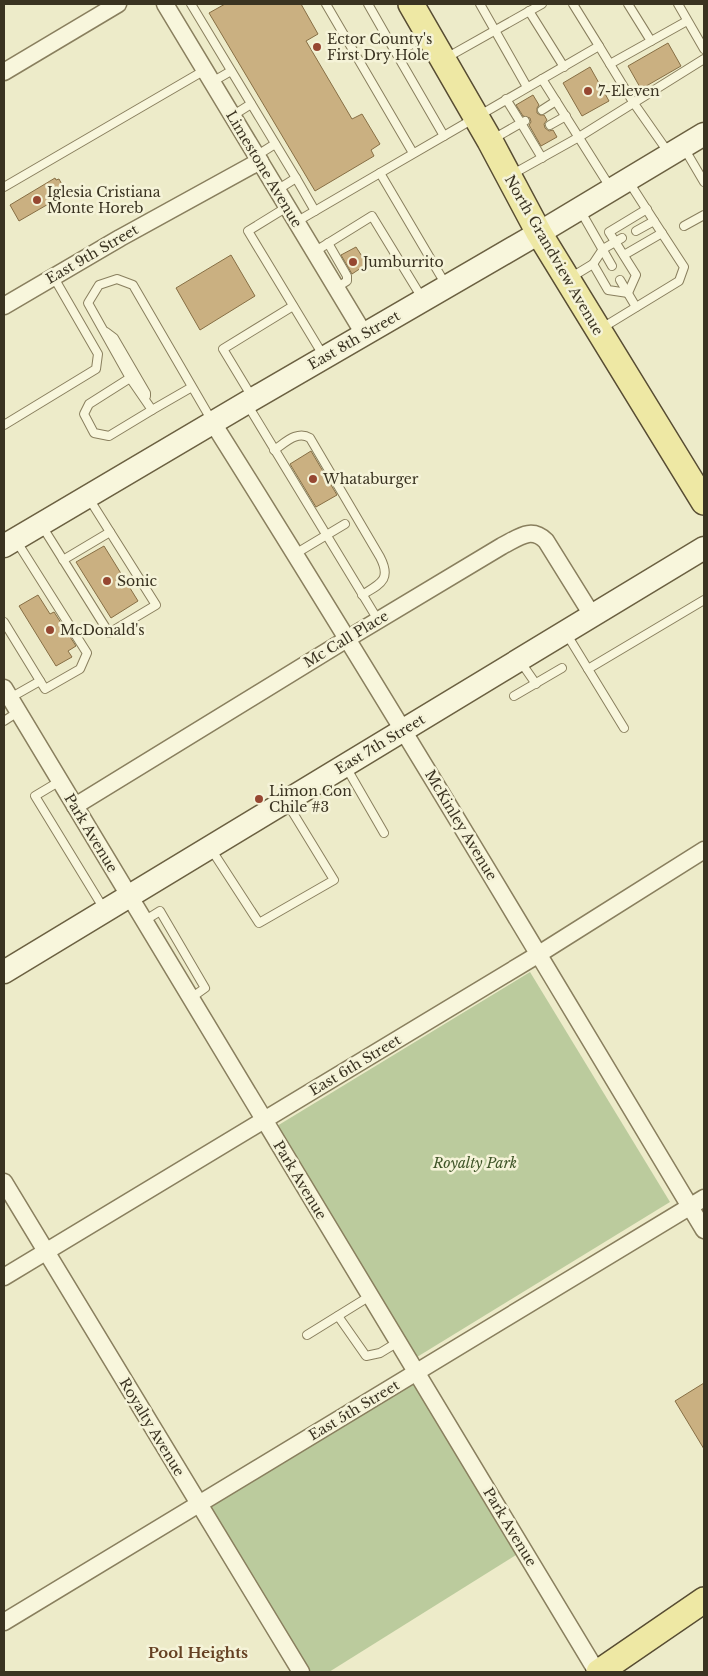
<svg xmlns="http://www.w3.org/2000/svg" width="708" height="1676" font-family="'Libre Baskerville',serif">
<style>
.green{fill:#bbcb9d}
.building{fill:#cab081;stroke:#876f45}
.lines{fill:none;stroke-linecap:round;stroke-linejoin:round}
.lane-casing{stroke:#897f5e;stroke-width:10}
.street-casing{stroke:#897f5e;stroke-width:19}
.secondary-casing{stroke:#6b6041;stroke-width:25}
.primary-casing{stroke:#574c32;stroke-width:28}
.lane{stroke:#f8f6dc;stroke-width:8}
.street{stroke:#f8f6dc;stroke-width:16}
.secondary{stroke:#f8f6dc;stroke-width:22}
.primary{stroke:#eee8a4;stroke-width:25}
.poi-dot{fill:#964731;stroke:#f5f3d8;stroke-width:2}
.labels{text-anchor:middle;stroke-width:5;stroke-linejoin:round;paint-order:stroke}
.poi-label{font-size:14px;fill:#3a3321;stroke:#f5f3d8;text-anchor:start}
.street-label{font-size:14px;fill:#3a3321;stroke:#f5f3d8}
.park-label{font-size:14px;font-style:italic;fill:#405629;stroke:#f5f3d8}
.neighbourhood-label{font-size:15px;font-weight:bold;fill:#654022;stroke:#f5f3d8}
</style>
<rect width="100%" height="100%" fill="#edebc9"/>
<!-- green -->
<g class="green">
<polygon points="530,972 670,1202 417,1357 277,1126"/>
<polygon points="416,1372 524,1550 329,1672 301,1672 199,1504"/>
</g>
<!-- building -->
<g class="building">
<polygon points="225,4 301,4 318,34 306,41 352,119 362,114 380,144 371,150 374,156 315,191 209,13"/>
<polygon points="668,43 681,66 641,89 628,66"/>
<polygon points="590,67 609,101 582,116 563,83"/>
<polygon points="533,95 539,105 537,108 537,113 540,115 544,115 547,120 544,124 545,128 549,131 553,130 557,137 541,146 529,125 531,122 530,118 523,116 516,105"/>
<polygon points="55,178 56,180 59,179 65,190 63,193 64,195 19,221 10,205"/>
<polygon points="356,247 367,264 352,274 341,255"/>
<polygon points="231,255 255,296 200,330 176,288"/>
<polygon points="311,451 337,495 316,507 290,464"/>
<polygon points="104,546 138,601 111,618 76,562"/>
<polygon points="38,595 50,614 54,612 76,646 68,651 72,657 56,666 19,606"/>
<polygon points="704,1383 704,1449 675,1401"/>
</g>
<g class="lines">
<defs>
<g id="lane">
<polyline points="191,4 296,178"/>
<polyline points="326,4 413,153"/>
<polyline points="368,4 396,53 425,37"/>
<polyline points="480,4 527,87"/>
<polyline points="573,4 599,46"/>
<polyline points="628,4 651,41"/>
<polyline points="678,4 704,49"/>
<polyline points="529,11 564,67"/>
<polyline points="396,53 444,136"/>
<polyline points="446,58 542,4"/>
<polyline points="610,64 687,21"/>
<polyline points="542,79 610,187"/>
<polyline points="212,82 231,71"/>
<polyline points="506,99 521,123 525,121"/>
<polyline points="542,110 556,101"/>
<polyline points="232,116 251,104"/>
<polyline points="550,125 566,116"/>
<polyline points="493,139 521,123 542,158"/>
<polyline points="684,148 704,182"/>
<polyline points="256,156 275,144"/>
<polyline points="380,173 599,46 633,102 668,152"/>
<polyline points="511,175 579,137 704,59"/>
<polyline points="629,182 654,221"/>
<polyline points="4,187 205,70"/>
<polyline points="277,190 296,178 315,211"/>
<polyline points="287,207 248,231 323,355"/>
<polyline points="580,210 612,266"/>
<polyline points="296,222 380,173 446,285"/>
<polyline points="684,226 704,215"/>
<polyline points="328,243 347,276 347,281 336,288"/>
<polyline points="314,252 372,216 422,298"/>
<polyline points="624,255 662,233"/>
<polyline points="593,264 608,290 628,293 636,275 609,232 647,209"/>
<polyline points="570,278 593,264 603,249 622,238"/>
<polyline points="620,280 636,307"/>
<polyline points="602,328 679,281 684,267 654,221 636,231"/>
<polyline points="106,332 114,338 146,393 146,396"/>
<polyline points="130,378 89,404 84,414 94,433 109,436 152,410"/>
<polyline points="192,387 152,410 130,378 88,303 99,285 117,279 133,285 212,421"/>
<polyline points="252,397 223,349 293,306"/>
<polyline points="247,404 378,620"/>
<polyline points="4,425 96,369 98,354 53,276"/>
<path d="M274 450C285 443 297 430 310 438L380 557C392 580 380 584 362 595"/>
<polyline points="42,526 109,633 156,605 88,497"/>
<polyline points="295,554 345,524"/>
<polyline points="63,560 110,532"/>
<polyline points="4,622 45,689 80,669 87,653 17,542"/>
<polyline points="566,633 624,728"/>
<polyline points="520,661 536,684"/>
<polyline points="588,669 704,600"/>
<polyline points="514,696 562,668"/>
<polyline points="10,698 40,681"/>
<polyline points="4,721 18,712"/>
<polyline points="346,767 384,833"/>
<polyline points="60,781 35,796 104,909"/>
<polyline points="211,849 259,923 334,880 287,803"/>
<polyline points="144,921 160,911 205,988 191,998"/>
<polyline points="338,1316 366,1356 380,1353 398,1342"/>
<polyline points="307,1335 370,1296"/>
</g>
<g id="street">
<polyline points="165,4 364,334"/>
<polyline points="4,72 118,4"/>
<polyline points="4,306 120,238 260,161"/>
<path d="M213 423C381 690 542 960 704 1230"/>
<polyline points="4,688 597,1672"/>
<path d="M75 806 347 639 502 546C518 538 531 526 546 541L592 615"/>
<polyline points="4,1182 301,1672"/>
<polyline points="4,1277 539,954 704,850"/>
<polyline points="4,1622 704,1198"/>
</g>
<g id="secondary">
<polyline points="4,546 246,403 539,233 704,134"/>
<polyline points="4,972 704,548"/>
</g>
<g id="primary">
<polyline points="411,4 490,141 539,233 704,502"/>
<polyline points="599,1672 704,1600"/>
</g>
</defs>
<!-- lane casing -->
<use href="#lane" class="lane-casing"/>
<!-- street casing -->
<use href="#street" class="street-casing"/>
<!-- secondary casing -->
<use href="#secondary" class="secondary-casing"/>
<!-- primary casing -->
<use href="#primary" class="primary-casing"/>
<!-- lane -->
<use href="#lane" class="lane"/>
<!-- street -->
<use href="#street" class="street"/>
<!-- secondary -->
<use href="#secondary" class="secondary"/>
<!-- primary -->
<use href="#primary" class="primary"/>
</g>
<!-- markers -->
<g class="poi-dot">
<circle cx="317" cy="47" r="5"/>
<circle cx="588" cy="91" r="5"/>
<circle cx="37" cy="200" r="5"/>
<circle cx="353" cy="262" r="5"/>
<circle cx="313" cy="479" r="5"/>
<circle cx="107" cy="581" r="5"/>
<circle cx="50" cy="630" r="5"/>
<circle cx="259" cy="799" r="5"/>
</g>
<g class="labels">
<!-- poi labels -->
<g class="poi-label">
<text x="327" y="44">Ector County's<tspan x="327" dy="16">First Dry Hole</tspan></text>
<text x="598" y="96">7-Eleven</text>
<text x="47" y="197">Iglesia Cristiana<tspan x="47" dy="16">Monte Horeb</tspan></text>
<text x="363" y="267">Jumburrito</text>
<text x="323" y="484">Whataburger</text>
<text x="117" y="586">Sonic</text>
<text x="60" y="635">McDonald's</text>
<text x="269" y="796">Limon Con<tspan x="269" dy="16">Chile #3</tspan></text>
</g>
<!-- street labels -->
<g class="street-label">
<text transform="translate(264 169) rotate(59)" y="5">Limestone Avenue</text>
<text transform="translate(92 254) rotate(-30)" y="5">East 9th Street</text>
<text transform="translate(554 255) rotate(60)" y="5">North Grandview Avenue</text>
<text transform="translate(354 340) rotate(-30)" y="5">East 8th Street</text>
<text transform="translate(346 639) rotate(-31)" y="5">Mc Call Place</text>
<text transform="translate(380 744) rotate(-31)" y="5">East 7th Street</text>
<text transform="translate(461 825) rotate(59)" y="5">McKinley Avenue</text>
<text transform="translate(91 833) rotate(59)" y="5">Park Avenue</text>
<text transform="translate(355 1065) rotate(-31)" y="5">East 6th Street</text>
<text transform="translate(300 1180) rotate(59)" y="5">Park Avenue</text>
<text transform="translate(354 1410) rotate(-31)" y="5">East 5th Street</text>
<text transform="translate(152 1427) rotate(59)" y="5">Royalty Avenue</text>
<text transform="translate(510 1527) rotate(59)" y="5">Park Avenue</text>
</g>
<!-- park labels -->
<g class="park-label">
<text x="475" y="1168">Royalty Park</text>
</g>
<!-- neighbourhood labels -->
<g class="neighbourhood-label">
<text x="198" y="1658">Pool Heights</text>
</g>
</g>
<!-- border -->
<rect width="708" height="1676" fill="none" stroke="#3a3321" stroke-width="10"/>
</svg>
